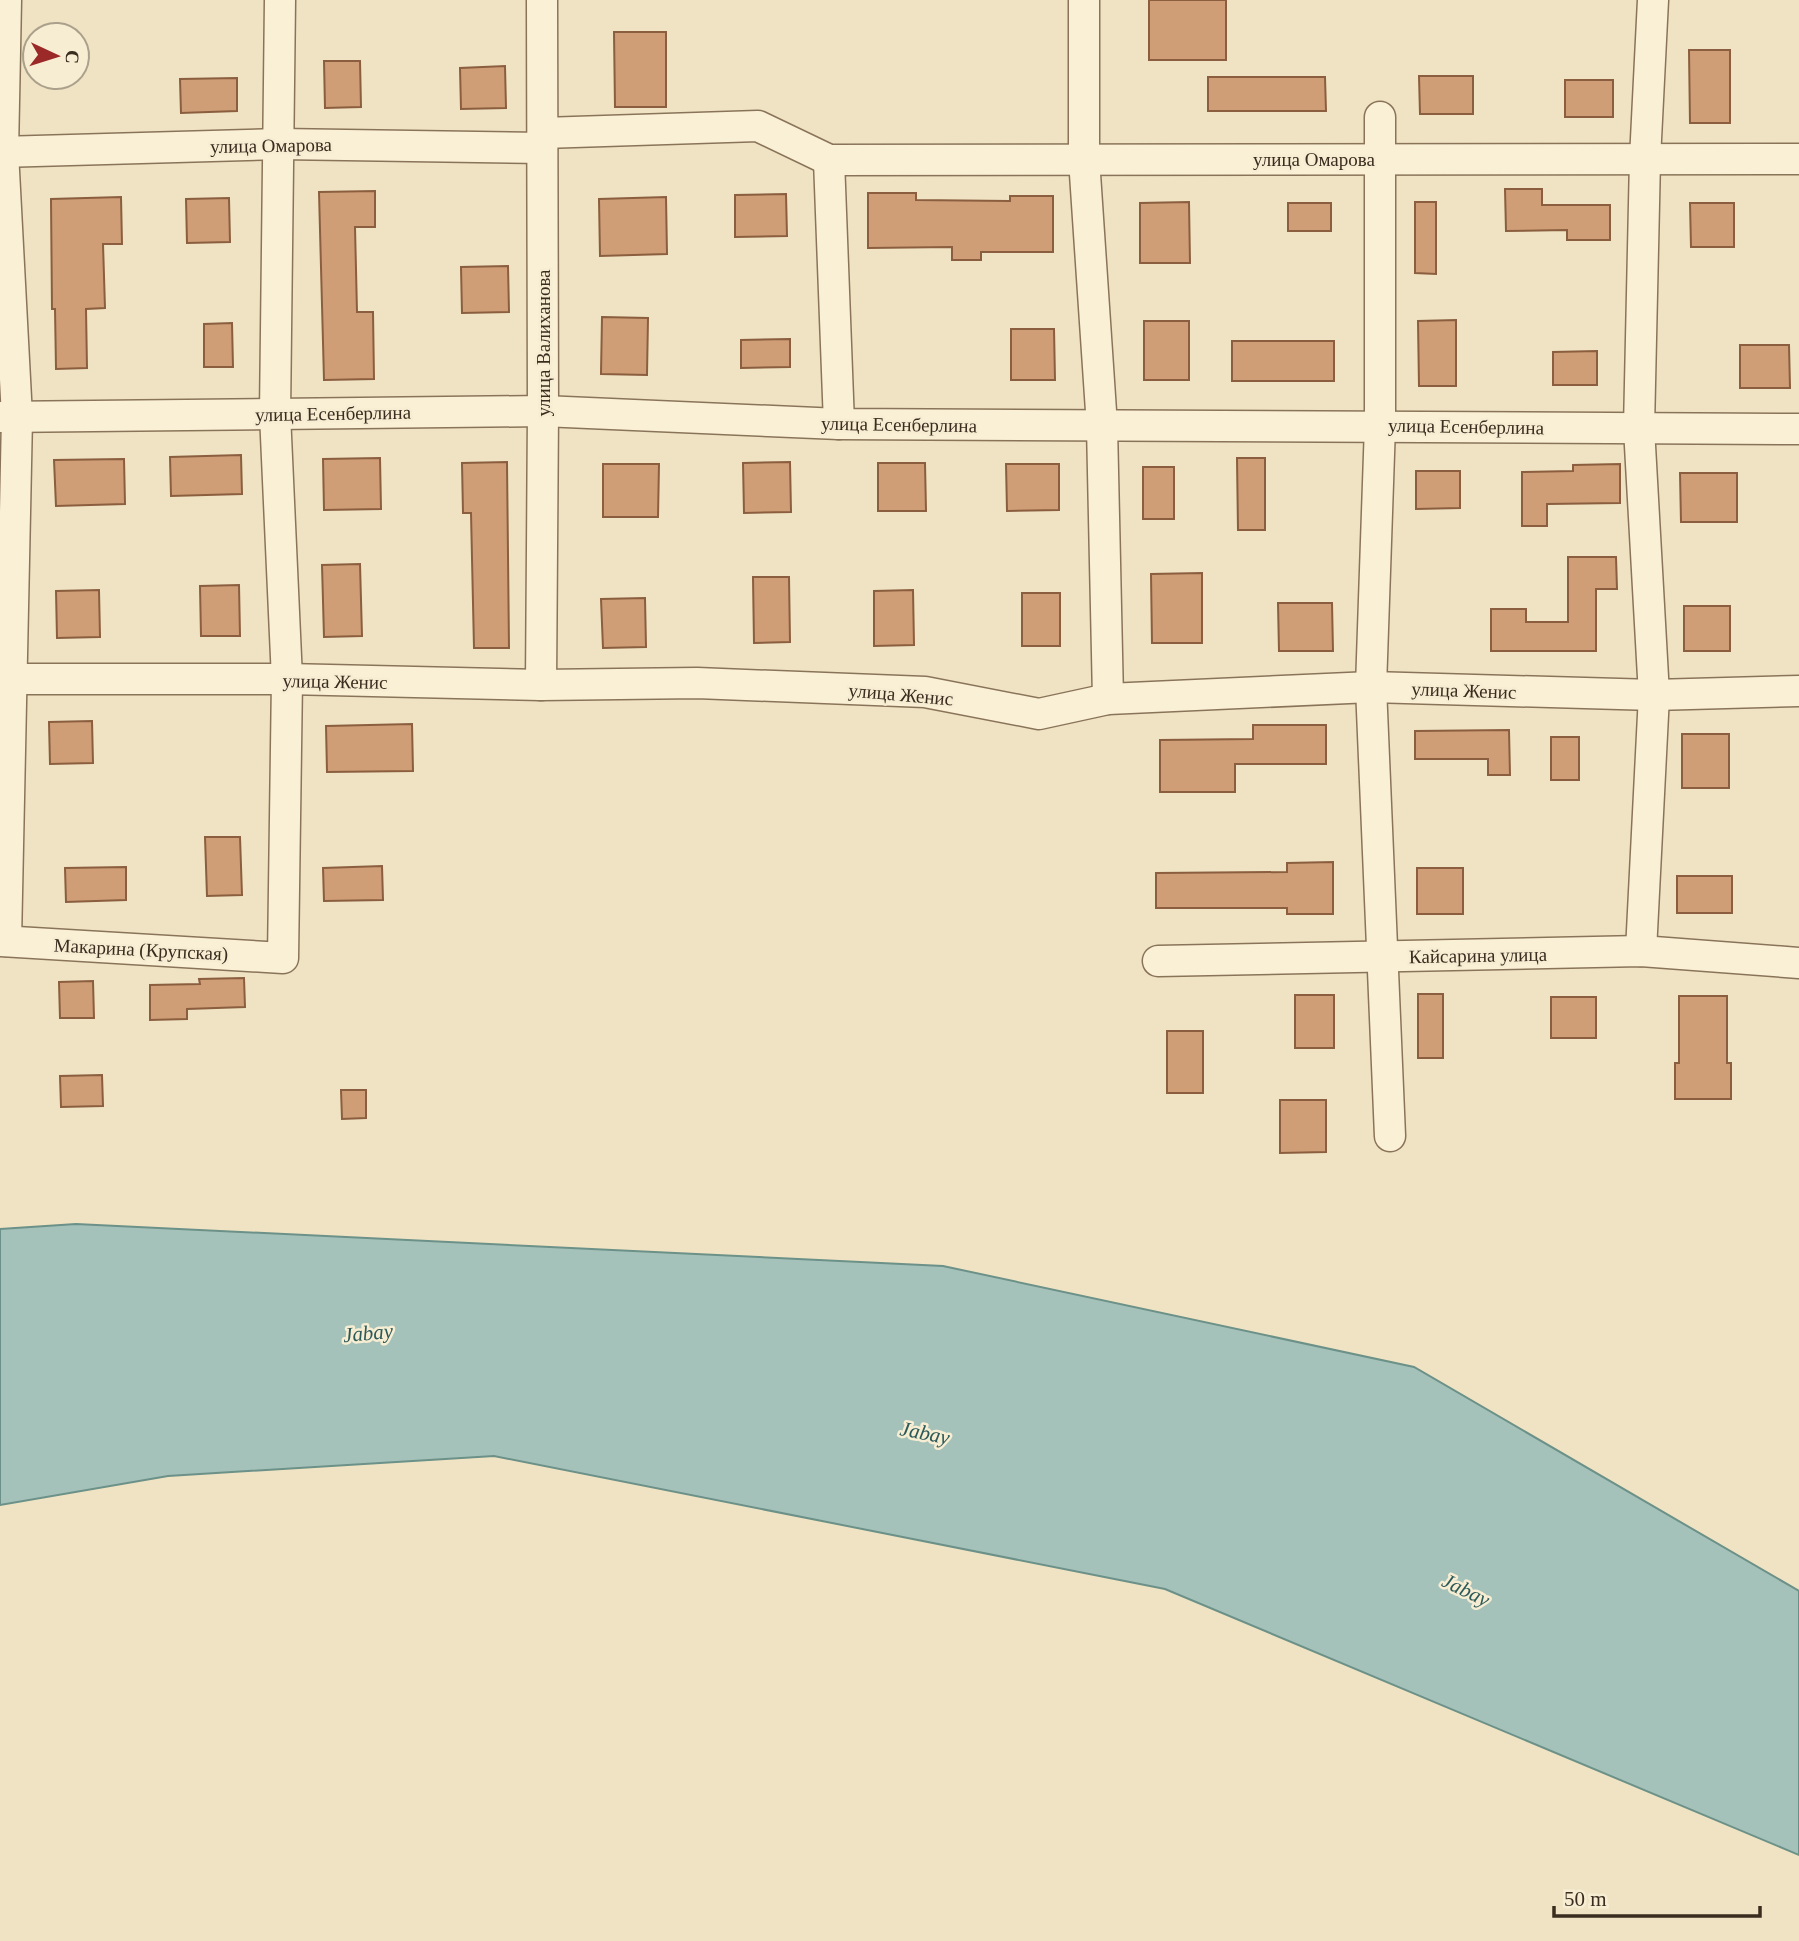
<svg xmlns="http://www.w3.org/2000/svg" width="1799" height="1941" font-family="Georgia,serif">
<style>
.water{fill:#a5c2ba;stroke:#6c9188;stroke-width:2}
.building{fill:#cf9e77;stroke:#8a5e3e;stroke-width:2}
.lines{fill:none;stroke-linecap:round;stroke-linejoin:round}
.minor-casing{stroke:#8a7459;stroke-width:33}
.minor{stroke:#faf0d6;stroke-width:30}
.labels{text-anchor:middle;stroke-width:5;stroke-linejoin:round;paint-order:stroke}
.street-label{font-size:19px;fill:#3a2c1e;stroke:#f7edd3}
.water-label{font-size:21px;font-style:italic;fill:#2c5a58;stroke:#f7edd3}
</style>
<rect width="100%" height="100%" fill="#efe3c3"/>
<!-- water -->
<polygon class="water" points="76,1224 943,1266 1414,1367 1799,1591 1799,1855 1165,1589 494,1456 168,1476 0,1505 0,1229"/>
<!-- building -->
<g class="building">
<rect x="1149" y="0" width="77" height="60"/>
<polygon points="614,32 666,32 666,107 615,107"/>
<polygon points="1689,50 1730,50 1730,123 1690,123"/>
<polygon points="324,61 360,61 361,107 325,108"/>
<polygon points="505,66 506,108 461,109 460,68"/>
<polygon points="1419,76 1473,76 1473,114 1420,114"/>
<polygon points="1208,77 1325,77 1326,111 1208,111"/>
<polygon points="237,78 237,111 181,113 180,79"/>
<rect x="1565" y="80" width="48" height="37"/>
<polygon points="1505,189 1542,189 1542,205 1610,205 1610,240 1567,240 1567,230 1506,231"/>
<polygon points="375,191 375,227 355,227 357,312 373,312 374,379 324,380 319,192"/>
<polygon points="868,193 916,193 916,200 1010,201 1010,196 1053,196 1053,252 981,252 981,260 952,260 952,247 868,248"/>
<polygon points="786,194 787,236 735,237 735,195"/>
<polygon points="121,197 122,244 103,244 105,308 86,309 87,368 56,369 55,309 52,309 51,199"/>
<polygon points="666,197 667,254 600,256 599,199"/>
<polygon points="229,198 230,242 187,243 186,199"/>
<polygon points="1189,202 1190,263 1140,263 1140,203"/>
<polygon points="1415,202 1436,202 1436,274 1415,273"/>
<rect x="1288" y="203" width="43" height="28"/>
<polygon points="1690,203 1734,203 1734,247 1691,247"/>
<polygon points="508,266 509,312 462,313 461,267"/>
<polygon points="602,317 648,318 647,375 601,374"/>
<polygon points="1456,320 1456,386 1419,386 1418,321"/>
<rect x="1144" y="321" width="45" height="59"/>
<polygon points="232,323 233,367 204,367 204,324"/>
<polygon points="1011,329 1054,329 1055,380 1011,380"/>
<polygon points="790,339 790,367 741,368 741,340"/>
<rect x="1232" y="341" width="102" height="40"/>
<polygon points="1740,345 1789,345 1790,388 1740,388"/>
<polygon points="1597,351 1597,385 1553,385 1553,352"/>
<polygon points="241,455 242,494 171,496 170,457"/>
<polygon points="380,458 381,509 324,510 323,459"/>
<polygon points="1237,458 1265,458 1265,530 1238,530"/>
<polygon points="124,459 125,504 56,506 54,460"/>
<polygon points="507,462 509,648 474,648 471,513 463,513 462,463"/>
<polygon points="790,462 791,512 744,513 743,463"/>
<polygon points="878,463 925,463 926,511 878,511"/>
<polygon points="603,464 659,464 658,517 603,517"/>
<polygon points="1006,464 1059,464 1059,510 1007,511"/>
<polygon points="1620,464 1620,503 1547,504 1547,526 1522,526 1522,472 1573,471 1573,465"/>
<rect x="1143" y="467" width="31" height="52"/>
<polygon points="1416,471 1460,471 1460,508 1416,509"/>
<polygon points="1680,473 1737,473 1737,522 1681,522"/>
<polygon points="1568,557 1616,557 1617,589 1596,589 1596,651 1491,651 1491,609 1526,609 1526,622 1568,622"/>
<polygon points="360,564 362,636 324,637 322,565"/>
<polygon points="1202,573 1202,643 1152,643 1151,574"/>
<polygon points="753,577 789,577 790,642 754,643"/>
<polygon points="239,585 240,636 201,636 200,586"/>
<polygon points="99,590 100,637 57,638 56,591"/>
<polygon points="913,590 914,645 874,646 874,591"/>
<rect x="1022" y="593" width="38" height="53"/>
<polygon points="645,598 646,647 603,648 601,599"/>
<polygon points="1278,603 1332,603 1333,651 1279,651"/>
<rect x="1684" y="606" width="46" height="45"/>
<polygon points="92,721 93,763 50,764 49,722"/>
<polygon points="412,724 413,771 327,772 326,726"/>
<polygon points="1253,725 1326,725 1326,764 1235,764 1235,792 1160,792 1160,740 1253,739"/>
<polygon points="1509,730 1510,775 1488,775 1488,759 1415,759 1415,731"/>
<rect x="1682" y="734" width="47" height="54"/>
<rect x="1551" y="737" width="28" height="43"/>
<polygon points="205,837 240,837 242,895 207,896"/>
<polygon points="1333,862 1333,914 1287,914 1287,908 1156,908 1156,873 1287,872 1287,863"/>
<polygon points="382,866 383,900 324,901 323,868"/>
<polygon points="126,867 126,900 66,902 65,868"/>
<rect x="1417" y="868" width="46" height="46"/>
<rect x="1677" y="876" width="55" height="37"/>
<polygon points="244,978 245,1007 187,1009 187,1019 150,1020 150,985 200,984 199,979"/>
<polygon points="93,981 94,1018 60,1018 59,982"/>
<rect x="1418" y="994" width="25" height="64"/>
<rect x="1295" y="995" width="39" height="53"/>
<polygon points="1679,996 1727,996 1727,1063 1731,1063 1731,1099 1675,1099 1675,1063 1679,1063"/>
<rect x="1551" y="997" width="45" height="41"/>
<rect x="1167" y="1031" width="36" height="62"/>
<polygon points="102,1075 103,1106 61,1107 60,1076"/>
<polygon points="341,1090 366,1090 366,1118 342,1119"/>
<polygon points="1280,1100 1326,1100 1326,1152 1280,1153"/>
</g>
<g class="lines">
<defs>
<g id="minor">
<polyline points="6,0 3,152 17,417 6,941"/>
<polyline points="1084,0 1084,159 1102,426 1108,699"/>
<polyline points="1380,117 1380,425 1371,687 1390,1136"/>
<polyline points="543,133 758,126 829,160 1799,159"/>
<polyline points="0,152 280,144 542,148"/>
<polyline points="829,160 839,424"/>
<polyline points="0,417 543,411 839,424 1799,429"/>
<polyline points="0,679 287,679 541,685 697,683 925,692 1039,714 1108,699 1371,687 1654,695 1799,691"/>
<polyline points="541,685 543,411 542,0"/>
<polyline points="0,941 283,958 287,679 275,414 280,0"/>
<polyline points="1641,951 1654,695 1639,428 1645,159 1653,0"/>
<polyline points="1158,961 1641,951 1799,963"/>
</g>
</defs>
<!-- minor casing -->
<use href="#minor" class="minor-casing"/>
<!-- minor -->
<use href="#minor" class="minor"/>
</g>
<g class="labels">
<!-- street labels -->
<g class="street-label">
<text transform="translate(271 145) rotate(-1)" y="7">улица Омарова</text>
<text x="1314" y="166">улица Омарова</text>
<text transform="translate(543 343) rotate(-90)" y="7">улица Валиханова</text>
<text transform="translate(333 413) rotate(-1)" y="7">улица Есенберлина</text>
<text transform="translate(899 424) rotate(1)" y="7">улица Есенберлина</text>
<text transform="translate(1466 426) rotate(1)" y="7">улица Есенберлина</text>
<text transform="translate(335 681) rotate(1)" y="7">улица Женис</text>
<text transform="translate(1464 690) rotate(2)" y="7">улица Женис</text>
<text transform="translate(901 694) rotate(5)" y="7">улица Женис</text>
<text transform="translate(141 949) rotate(3)" y="7">Макарина (Крупская)</text>
<text transform="translate(1478 955) rotate(-1)" y="7">Кайсарина улица</text>
</g>
<!-- water labels -->
<g class="water-label">
<text transform="translate(368 1333) rotate(-5)" y="7">Jabay</text>
<text transform="translate(925 1433) rotate(11)" y="7">Jabay</text>
<text transform="translate(1466 1590) rotate(26)" y="7">Jabay</text>
</g>
</g>
<!-- north arrow -->
<g transform="translate(56 56) rotate(94)"><circle r="33" fill="#f7edd3" stroke="#aba08b" stroke-width="2"/>
<path d="M0-5L12 26L0 18L-12 26Z" fill="#9b2927"/>
<text y="-10" font-size="19" font-weight="bold" text-anchor="middle" fill="#3a2c1e">С</text>
</g>
<!-- scale -->
<path d="M1554 1906v10h206v-10" fill="none" stroke="#3a2c1e" stroke-width="3.5"/>
<text x="1564" y="1906" font-size="21" fill="#3a2c1e" stroke="#f7edd3" stroke-width="5" paint-order="stroke">50 m</text>
</svg>
